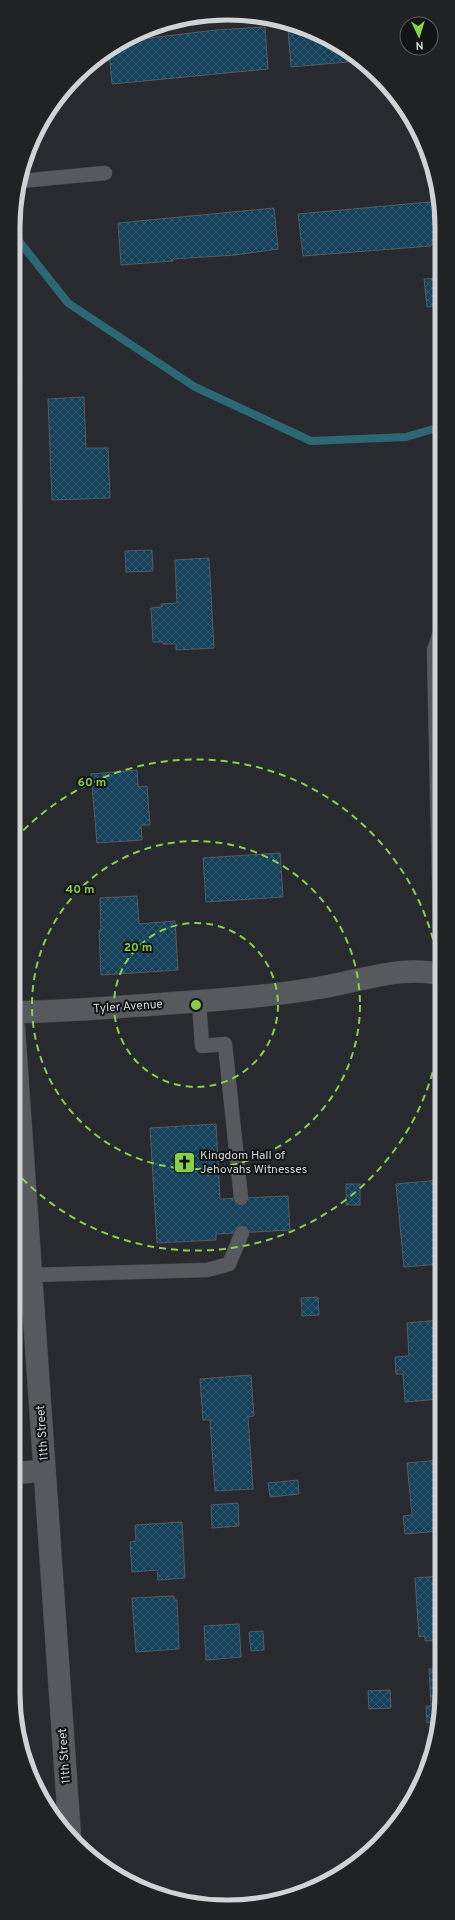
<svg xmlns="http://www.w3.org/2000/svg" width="455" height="1920" font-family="Overpass,sans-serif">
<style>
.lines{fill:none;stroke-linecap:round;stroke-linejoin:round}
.stream{stroke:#2b6873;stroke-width:8}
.building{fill:url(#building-cross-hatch);stroke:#565b5f}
.service-casing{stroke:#434548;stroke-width:15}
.minor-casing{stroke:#434548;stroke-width:23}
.service{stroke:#57595e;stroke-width:14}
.minor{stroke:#57595e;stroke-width:22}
.ring{fill:none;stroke:#88cf4a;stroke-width:2;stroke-dasharray:7 5}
.labels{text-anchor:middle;stroke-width:4;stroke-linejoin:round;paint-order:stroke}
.street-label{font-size:12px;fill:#d1d2d5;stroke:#121315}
.poi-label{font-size:12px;fill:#d1d2d5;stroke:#121315;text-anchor:start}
.rim{fill:none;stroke:#d1d2d5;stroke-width:5}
.centre{fill:#88cf4a;stroke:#121315;stroke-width:2}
.ring-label{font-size:12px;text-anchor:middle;font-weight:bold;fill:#88cf4a;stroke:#121315;stroke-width:4;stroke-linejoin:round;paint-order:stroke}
</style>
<defs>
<pattern id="building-cross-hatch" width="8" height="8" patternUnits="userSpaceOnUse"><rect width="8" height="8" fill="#144059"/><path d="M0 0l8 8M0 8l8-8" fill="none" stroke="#355b70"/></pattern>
</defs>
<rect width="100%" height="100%" fill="#282a2f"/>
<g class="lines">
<!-- stream -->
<polyline class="stream" points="15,236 68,303 195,387 311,441 406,437 440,427"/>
</g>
<!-- building -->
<g class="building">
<polygon points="265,27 268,69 112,84 109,51 133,40 216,30"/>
<polygon points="295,27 323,35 358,61 291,67 288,28"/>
<polygon points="440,201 440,243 431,244 431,246 303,256 298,214"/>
<polygon points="274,208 278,249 235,255 173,259 173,261 121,265 118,223"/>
<polygon points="440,278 440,306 427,307 424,279"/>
<polygon points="84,397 86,448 108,448 110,498 52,500 48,399"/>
<polygon points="152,550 153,571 126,572 125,551"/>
<polygon points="209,558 214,648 176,650 176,644 163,644 163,642 153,642 151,608 162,607 161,604 177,603 175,560"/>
<polygon points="137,770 138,787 147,786 150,825 141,825 142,840 97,843 91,774"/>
<polygon points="280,853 283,897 206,902 203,858"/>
<polygon points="137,896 139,924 175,921 178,970 101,975 99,930 101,930 100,898"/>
<polygon points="216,1124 220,1199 288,1196 290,1230 216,1234 216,1240 157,1243 150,1128"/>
<polygon points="440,1180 440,1264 404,1267 396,1184"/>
<rect x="346" y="1184" width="14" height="21"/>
<polygon points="318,1297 319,1315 302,1316 301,1298"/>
<polygon points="440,1320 440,1399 405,1402 403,1374 396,1374 395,1357 409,1356 407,1323"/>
<polygon points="251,1375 254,1416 248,1417 253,1489 215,1491 210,1420 203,1420 200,1379"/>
<polygon points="440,1460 440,1531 405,1534 403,1516 412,1515 407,1463"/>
<polygon points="298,1480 299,1494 270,1497 268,1483"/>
<polygon points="238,1503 239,1526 212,1528 211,1505"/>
<polygon points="182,1522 185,1578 158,1580 157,1570 132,1572 130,1542 136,1541 135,1525"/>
<polygon points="440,1576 440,1640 425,1641 425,1636 419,1637 415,1578"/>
<polygon points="174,1596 174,1600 177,1600 179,1649 136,1652 132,1598"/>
<polygon points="239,1624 241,1657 206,1660 204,1626"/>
<polygon points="263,1631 264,1650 251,1651 249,1632"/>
<polygon points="429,1669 440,1669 440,1721 434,1738 433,1722 427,1723 426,1706 431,1706"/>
<polygon points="390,1690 391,1708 369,1709 368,1691"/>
</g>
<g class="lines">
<defs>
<g id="service">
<polyline points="21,181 105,173"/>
<polyline points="440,927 434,650 440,633"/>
<polyline points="199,1001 202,1046 225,1044 241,1198"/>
<polyline points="31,1275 207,1270 229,1264 242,1233"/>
</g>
<g id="minor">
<path d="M14 1012C63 1012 112 1007 162 1004 214 1000 266 997 318 988 358 982 399 965 440 974"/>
<polyline points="14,1028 70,1837"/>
<polyline points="13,1473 44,1471"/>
</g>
</defs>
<!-- service casing -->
<use href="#service" class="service-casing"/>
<!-- minor casing -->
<use href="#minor" class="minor-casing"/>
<!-- service -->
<use href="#service" class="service"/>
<!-- minor -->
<use href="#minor" class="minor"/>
</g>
<!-- distance rings -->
<g class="ring">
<circle cx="196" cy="1005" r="82"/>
<circle cx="196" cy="1005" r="164"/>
<path d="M440 1037A246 246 0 0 1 15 1171M15 839A246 246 0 0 1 440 973"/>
</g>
<!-- icons -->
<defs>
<symbol id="church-square" viewBox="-11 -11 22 22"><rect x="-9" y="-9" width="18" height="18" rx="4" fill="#88cf4a" stroke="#121315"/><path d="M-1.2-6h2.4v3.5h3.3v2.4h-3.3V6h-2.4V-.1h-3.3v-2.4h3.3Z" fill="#111"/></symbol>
</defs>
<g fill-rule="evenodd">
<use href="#church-square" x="172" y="1150" width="25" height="25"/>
</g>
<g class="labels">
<!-- street labels -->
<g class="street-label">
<text transform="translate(128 1006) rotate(-4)" y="4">Tyler Avenue</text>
<text transform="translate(42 1433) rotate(-94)" y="4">11th Street</text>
<text transform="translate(64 1756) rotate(-94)" y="4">11th Street</text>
</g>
<!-- poi labels -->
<g class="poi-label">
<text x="200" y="1159">Kingdom Hall of<tspan x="200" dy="14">Jehovahs Witnesses</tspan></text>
</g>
</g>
<!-- crop -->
<path d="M0 0H455V1920H0ZM227 20H228A207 207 0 0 1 435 227V1693A207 207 0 0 1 228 1900H227A207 207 0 0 1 20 1693V227A207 207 0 0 1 227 20Z" fill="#212224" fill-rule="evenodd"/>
<path class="rim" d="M227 20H228A207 207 0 0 1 435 227V1693A207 207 0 0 1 228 1900H227A207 207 0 0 1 20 1693V227A207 207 0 0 1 227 20Z"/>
<circle cx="196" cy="1005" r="6" class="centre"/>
<g class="ring-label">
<text x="92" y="786">60 m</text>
<text x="80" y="893">40 m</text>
<text x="138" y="951">20 m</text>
</g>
<!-- north arrow -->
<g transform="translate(419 36) rotate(176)"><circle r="19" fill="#121315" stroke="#5e5f62"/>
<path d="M0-3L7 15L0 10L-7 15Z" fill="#88cf4a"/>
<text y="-6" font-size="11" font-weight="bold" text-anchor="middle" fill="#d1d2d5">N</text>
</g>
</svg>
